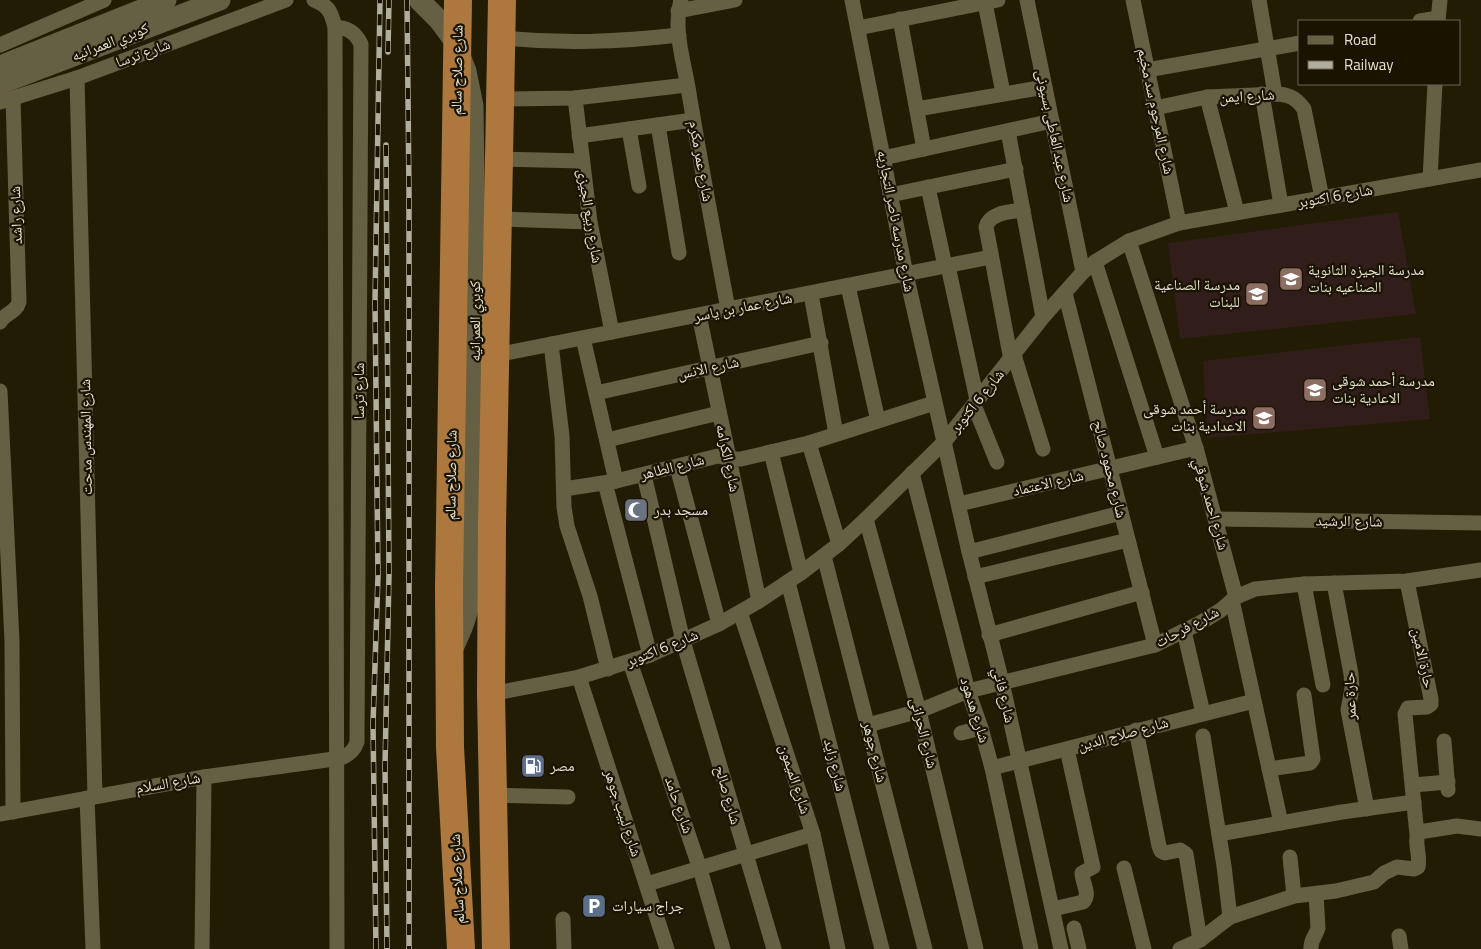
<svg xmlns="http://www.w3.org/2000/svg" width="1481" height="949" font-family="'Titillium Web','Noto Naskh Arabic',sans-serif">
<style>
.education{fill:#311e1b}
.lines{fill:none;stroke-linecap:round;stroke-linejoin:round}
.street{stroke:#655f44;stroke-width:15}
.secondary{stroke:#655f44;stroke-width:21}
.highway{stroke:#ad783d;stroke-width:28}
.rail-casing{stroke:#b2ae9d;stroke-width:5.5}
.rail{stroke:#191300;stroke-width:4;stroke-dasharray:11;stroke-linecap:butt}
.labels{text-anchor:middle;stroke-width:4.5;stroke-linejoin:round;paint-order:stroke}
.street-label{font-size:15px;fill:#e4e1d2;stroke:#191300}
.poi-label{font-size:15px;fill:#e4e1d2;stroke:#191300;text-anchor:start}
</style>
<rect width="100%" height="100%" fill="#221c04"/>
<!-- education -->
<g class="education">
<polygon points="1398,212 1416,314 1180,339 1168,243"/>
<polygon points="1420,337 1430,419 1207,438 1203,361"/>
</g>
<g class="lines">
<!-- street -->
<g class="street">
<path d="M314 0C329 6 331 12 335 27L337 949"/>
<path d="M681 0C673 28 683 59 688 87 700 161 714 235 728 309"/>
<polyline points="852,0 906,274 969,552 1002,682 1061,949"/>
<polyline points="1027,0 1083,272"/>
<polyline points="1133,0 1179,223"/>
<polyline points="1259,0 1275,94"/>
<polyline points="985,3 1003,93"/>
<polyline points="678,11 735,0"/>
<polyline points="900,19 924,149"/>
<polyline points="1420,21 1438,18"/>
<polyline points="1438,21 1440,0"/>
<polyline points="858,28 998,0"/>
<path d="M502 38C564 44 617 42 679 35"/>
<polyline points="0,45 104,0"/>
<polyline points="1147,70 1300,43"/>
<polyline points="77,78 95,796"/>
<polyline points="1262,94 1281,205"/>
<polyline points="1207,97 1237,212"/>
<polyline points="575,98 590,222 612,332"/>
<polyline points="501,99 575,98 687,85"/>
<polyline points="0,102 77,78 286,0"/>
<path d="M1155 108 1207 97 1275 94C1289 94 1296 98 1304 109L1322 198"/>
<polyline points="917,109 1045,87"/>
<polyline points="658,125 679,253"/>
<polyline points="629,129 639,186"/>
<polyline points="1008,131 1043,317"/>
<polyline points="579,136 693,120"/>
<polyline points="883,158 1052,121"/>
<polyline points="499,159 582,161"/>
<polyline points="1430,179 1435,84"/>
<polyline points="928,187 945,266"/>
<polyline points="890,195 1016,169"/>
<polyline points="498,219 590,222"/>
<polyline points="1129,241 1196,448 1236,597"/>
<polyline points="1095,262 1157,457"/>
<polyline points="948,266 977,400"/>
<polyline points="848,286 878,421"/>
<polyline points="1065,293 1155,645"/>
<polyline points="811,294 836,434"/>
<polyline points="699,315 759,601"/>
<path d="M0 322C5 313 16 313 19 302L13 98"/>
<polyline points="583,338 616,481"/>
<polyline points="551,344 562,436 564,507 567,526 590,596 608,669"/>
<polyline points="496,355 991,257"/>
<polyline points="1014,355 1043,449"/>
<path d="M1011 360 986 227C990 212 1010 212 1023 210"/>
<polyline points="0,391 12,641 13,812"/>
<polyline points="596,393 821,343"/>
<polyline points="974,405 997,462"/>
<polyline points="607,440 719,413"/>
<polyline points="809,443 839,544"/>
<polyline points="771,452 801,573"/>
<polyline points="677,467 719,624"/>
<polyline points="912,473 968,691 981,728 992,768 1031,949"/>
<polyline points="644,475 683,641 774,949"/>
<polyline points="605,483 650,655"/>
<polyline points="564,489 616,481 718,456 732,459 741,459 809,443 934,403"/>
<polyline points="959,504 1196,448"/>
<polyline points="866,519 919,711 976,949"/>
<polyline points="1216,519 1481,523"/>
<polyline points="969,552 1121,513"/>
<polyline points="824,556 925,949"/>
<polyline points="975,577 1128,540"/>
<polyline points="1407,581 1431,699 1431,704 1427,707 1408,708 1405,714 1417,835"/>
<polyline points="788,582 882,949"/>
<polyline points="1334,583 1351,674 1352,688 1348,710 1367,809"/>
<polyline points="1304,584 1323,685"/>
<polyline points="1232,600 1281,823"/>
<polyline points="740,612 813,834 838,949"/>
<polyline points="1184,631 1203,713"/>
<polyline points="989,635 1142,592"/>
<polyline points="630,662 700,869 723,949"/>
<polyline points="579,677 667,949"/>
<polyline points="491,694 579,677 650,655 719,624 759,601 801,573 839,544 866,519 945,441 1043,317 1083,272 1095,262 1129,241 1179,223 1481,170"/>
<polyline points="868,725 919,711 968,691 1155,645 1200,623 1221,610 1236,597 1255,589 1304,584 1407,581 1481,570"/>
<polyline points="1136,730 1159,846 1161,851 1165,853 1180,850 1186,854 1200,940"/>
<polyline points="961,733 981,728"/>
<polyline points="1203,736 1224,866 1230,917"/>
<polyline points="1444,741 1448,790"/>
<polyline points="992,768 1254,701"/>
<polyline points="1269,769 1310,763 1313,759 1304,695"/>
<polyline points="1413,785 1448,782"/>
<polyline points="493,795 568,797"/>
<polyline points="87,798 93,949"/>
<path d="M0 814 204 777 341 758C349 755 354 751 357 742L361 44C355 32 348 28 335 27"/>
<polyline points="1219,834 1342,812 1414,802"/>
<polyline points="1290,857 1294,896"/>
<polyline points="1124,868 1144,949"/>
<polyline points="647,884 813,834"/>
<path d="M1053 909 1083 902C1091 894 1082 883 1082 873L1093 867 1067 749"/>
<polyline points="563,919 564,949"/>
<polyline points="1074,928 1079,949"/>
<polyline points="1399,936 1401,949"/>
<polyline points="202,949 204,777"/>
<path d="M1180 949 1200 940 1230 917 1294 896 1336 891 1374 882 1384 873 1397 867 1414 869 1418 867C1421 855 1413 842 1419 832L1457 826 1481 829"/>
<path d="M1311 949C1310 940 1316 936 1318 928L1316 894"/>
</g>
<!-- secondary -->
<g class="secondary">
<path d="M419 0 439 20 453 39 466 71 473 106 476 312 472 584C469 613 463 628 450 654"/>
<polyline points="0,66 166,0"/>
<polyline points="0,84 220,0"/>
</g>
<!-- highway -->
<g class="highway">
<polyline points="458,0 449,588 450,747 461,949"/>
<polyline points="496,949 491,694 492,525 502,0"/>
</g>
<defs>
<g id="rail">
<polyline points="407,0 409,193 409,949"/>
<polyline points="388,52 389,0"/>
<polyline points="386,145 389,575 385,766 387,949"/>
<polyline points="376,949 373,724 378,576 375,303 380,0"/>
</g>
</defs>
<!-- rail casing -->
<use href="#rail" class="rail-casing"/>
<!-- rail -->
<use href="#rail" class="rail"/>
</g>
<!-- icons -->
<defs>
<symbol id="school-square" viewBox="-11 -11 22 22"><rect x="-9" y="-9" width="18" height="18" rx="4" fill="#8d6e63" stroke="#191300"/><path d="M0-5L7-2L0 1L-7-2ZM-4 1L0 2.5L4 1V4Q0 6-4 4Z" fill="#fff"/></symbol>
<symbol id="mosque-square" viewBox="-11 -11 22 22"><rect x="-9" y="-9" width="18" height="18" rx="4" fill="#6b7280" stroke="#191300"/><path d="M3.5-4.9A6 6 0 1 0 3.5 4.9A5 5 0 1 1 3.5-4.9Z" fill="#fff"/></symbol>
<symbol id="fuel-square" viewBox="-11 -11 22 22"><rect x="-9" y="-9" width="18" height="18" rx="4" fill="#5c6f8a" stroke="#191300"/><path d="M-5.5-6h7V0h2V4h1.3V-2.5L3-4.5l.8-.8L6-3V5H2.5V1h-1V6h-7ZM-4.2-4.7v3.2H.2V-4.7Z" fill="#fff"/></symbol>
<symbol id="parking-square" viewBox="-11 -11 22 22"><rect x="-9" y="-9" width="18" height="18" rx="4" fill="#5c6f8a" stroke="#191300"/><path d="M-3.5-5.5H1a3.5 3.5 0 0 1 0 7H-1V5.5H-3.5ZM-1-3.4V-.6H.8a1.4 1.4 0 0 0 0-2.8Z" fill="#fff"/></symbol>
</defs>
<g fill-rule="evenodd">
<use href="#school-square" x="1277" y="265" width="28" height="28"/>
<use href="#school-square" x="1243" y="280" width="28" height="28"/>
<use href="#school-square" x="1301" y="376" width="28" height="28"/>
<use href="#school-square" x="1250" y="404" width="28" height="28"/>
<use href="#mosque-square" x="622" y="496" width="28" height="28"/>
<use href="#fuel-square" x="519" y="752" width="28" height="28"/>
<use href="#parking-square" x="580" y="892" width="28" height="28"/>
</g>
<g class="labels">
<!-- street labels -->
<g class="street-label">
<text transform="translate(110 42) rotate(-21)" y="5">كوبري العمرانيه</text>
<text transform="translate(143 53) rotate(-20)" y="5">شارع ترسا</text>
<text transform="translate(457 70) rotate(-89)" y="5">شارع صلاح سالم</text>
<text transform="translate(1247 96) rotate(-3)" y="5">شارع ايمن</text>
<text transform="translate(1156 111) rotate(78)" y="5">شارع المرحوم سد مخيم</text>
<text transform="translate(1055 136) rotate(78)" y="5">شارع عبد العاطى بسيونى</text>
<text transform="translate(701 161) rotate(80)" y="5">شارع عمر مكرم</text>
<text transform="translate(1335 196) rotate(-10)" y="5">شارع 6 اكتوبر</text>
<text transform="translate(16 215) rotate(-92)" y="5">شارع راشد</text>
<text transform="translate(590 216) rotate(81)" y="5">شارع ربيع الجيزى</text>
<text transform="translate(896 221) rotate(79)" y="5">شارع مدرسه ناصر التجاريه</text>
<text transform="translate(743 307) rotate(-11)" y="5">شارع عمار بن ياسر</text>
<text transform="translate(475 321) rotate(-90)" y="5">كوبري العمرانيه</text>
<text transform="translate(708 368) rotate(-12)" y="5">شارع الانس</text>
<text transform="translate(359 391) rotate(-90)" y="5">شارع ترسا</text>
<text transform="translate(977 401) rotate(-51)" y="5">شارع 6 اكتوبر</text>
<text transform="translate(86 437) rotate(-91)" y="5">شارع المهندس مدحت</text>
<text transform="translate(728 458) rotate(78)" y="5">شارع الكرامه</text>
<text transform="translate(672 467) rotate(-14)" y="5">شارع الطاهر</text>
<text transform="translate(1110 469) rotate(76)" y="5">شارع محمود صالح</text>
<text transform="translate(451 475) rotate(-89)" y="5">شارع صلاح سالم</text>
<text transform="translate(1048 483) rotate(-13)" y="5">شارع الاعتماد</text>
<text transform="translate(1211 504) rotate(74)" y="5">شارع احمد شوقي</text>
<text transform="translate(1349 521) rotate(1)" y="5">شارع الرشيد</text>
<text transform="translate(1187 627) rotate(-28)" y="5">شارع فرحات</text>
<text transform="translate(662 648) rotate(-22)" y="5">شارع 6 اكتوبر</text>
<text transform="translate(1423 658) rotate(78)" y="5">حارة الامين</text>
<text transform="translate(1004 695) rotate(77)" y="5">شارع فاني</text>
<text transform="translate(1350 696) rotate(-92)" y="5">حارة عمر</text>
<text transform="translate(975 710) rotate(73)" y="5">شارع هدهود</text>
<text transform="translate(924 733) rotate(76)" y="5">شارع الحرانى</text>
<text transform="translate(1123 734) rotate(-15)" y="5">شارع صلاح الدين</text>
<text transform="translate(875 752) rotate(76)" y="5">شارع جوهر</text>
<text transform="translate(835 765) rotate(76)" y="5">شارع زايد</text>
<text transform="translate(795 779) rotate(72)" y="5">شارع الميمون</text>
<text transform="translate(168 783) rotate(-10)" y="5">شارع السلام</text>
<text transform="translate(728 795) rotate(74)" y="5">شارع صالح</text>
<text transform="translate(679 805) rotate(71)" y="5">شارع حامد</text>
<text transform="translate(623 813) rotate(72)" y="5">شارع لبيب جوهر</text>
<text transform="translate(457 879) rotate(-93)" y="5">شارع صلاح سالم</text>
</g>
<!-- poi labels -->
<g class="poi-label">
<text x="1308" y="275">مدرسة الجيزه الثانوية<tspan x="1308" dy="17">الصناعيه بنات</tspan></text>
<text x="1240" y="290" text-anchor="end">مدرسة الصناعية<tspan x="1240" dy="17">للبنات</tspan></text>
<text x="1332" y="386">مدرسة أحمد شوقى<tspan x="1332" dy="17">الاعادية بنات</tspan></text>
<text x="1246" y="414" text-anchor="end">مدرسة أحمد شوقى<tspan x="1246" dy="17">الاعدادية بنات</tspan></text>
<text x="654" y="515">مسجد بدر</text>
<text x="550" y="771">مصر</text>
<text x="612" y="911">جراج سيارات</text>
</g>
</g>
<!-- legend -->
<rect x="1298" y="20" width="162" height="65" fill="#191300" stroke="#6a6554"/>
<rect x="1308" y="36" width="25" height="8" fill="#655f44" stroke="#6a6554"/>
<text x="1344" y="45" font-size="15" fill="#e4e1d2">Road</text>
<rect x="1308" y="61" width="25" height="8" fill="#b2ae9d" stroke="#6a6554"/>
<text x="1344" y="70" font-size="15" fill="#e4e1d2">Railway</text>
</svg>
